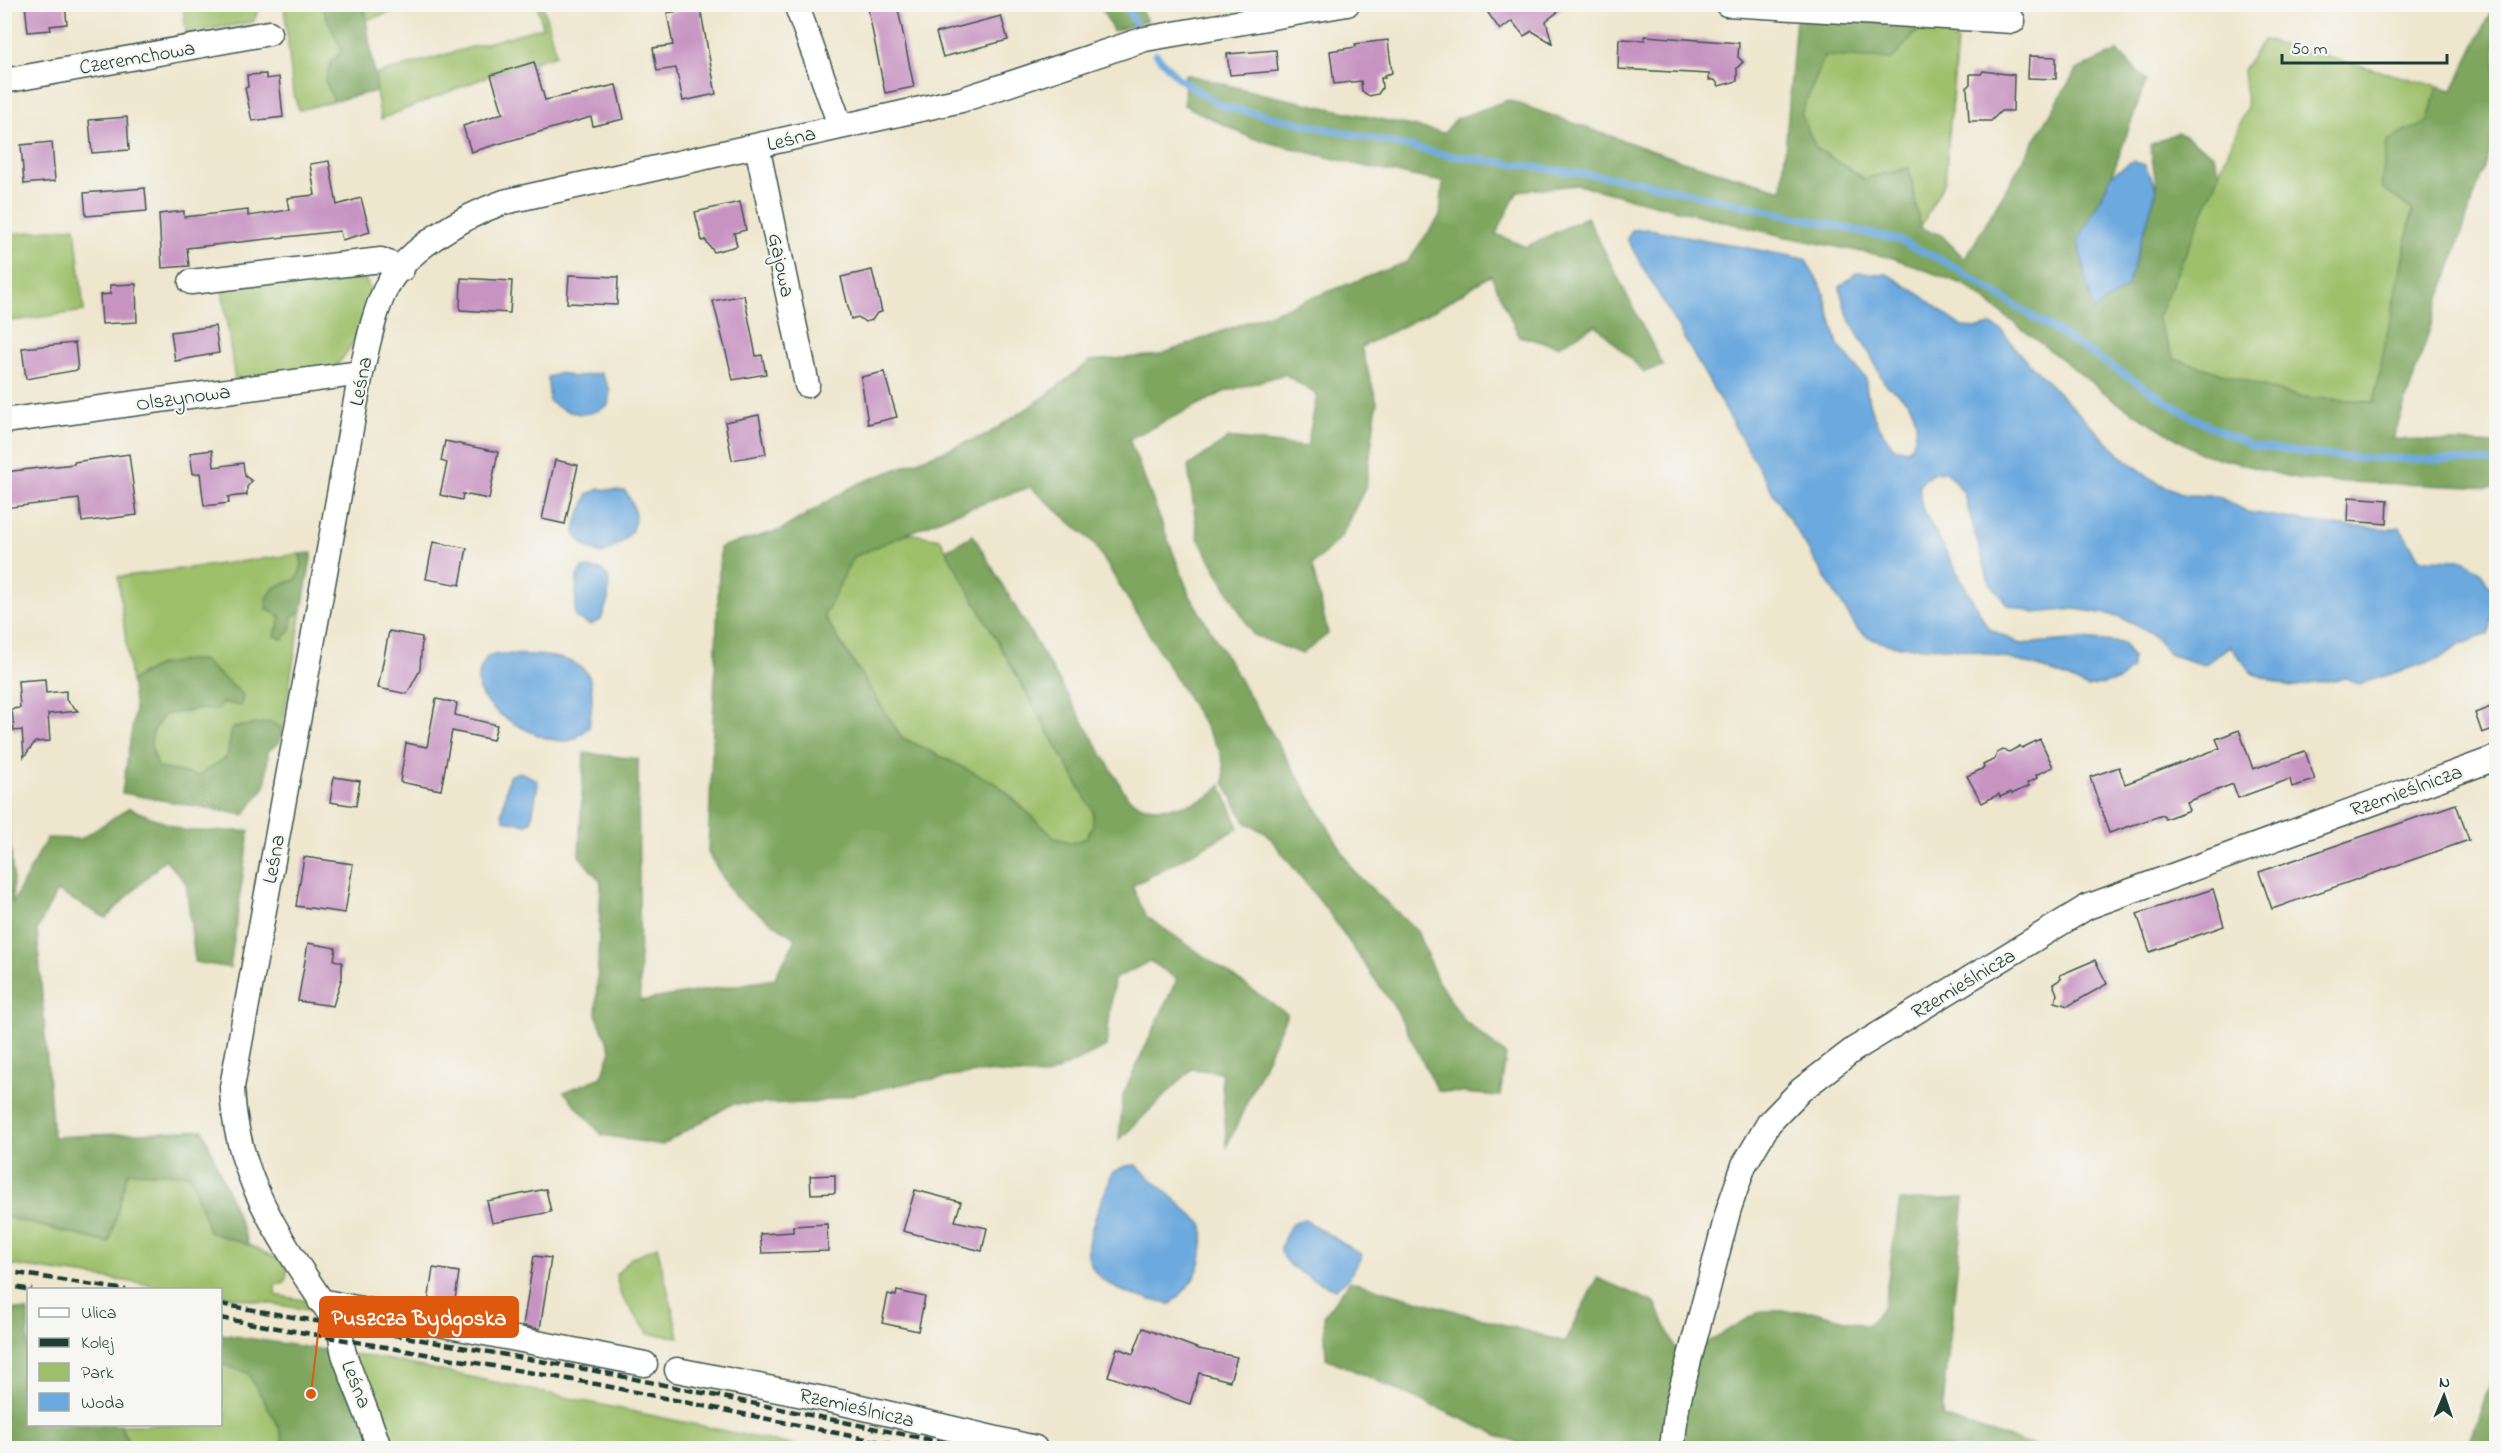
<svg xmlns="http://www.w3.org/2000/svg" width="2501" height="1453" font-family="'Indie Flower',sans-serif">
<style>
.green{fill:#9ec06a;stroke:#5e7e4f;stroke-width:1.5}
.forest{fill:#7ea65e;stroke:#4e7249;stroke-width:1.5}
.water{fill:#6ca9de;stroke:#467389;stroke-width:1.5}
.lines{fill:none;stroke-linecap:round;stroke-linejoin:round}
.stream{stroke:#6ca9de;stroke-width:7}
.building{fill:#c794c2}
.minor-casing{stroke:#3e564b;stroke-width:27}
.minor{stroke:#fff;stroke-width:24}
.rail{stroke:#1f3d34;stroke-width:4.5;stroke-dasharray:9 4.5;stroke-linecap:butt}
.labels{text-anchor:middle;stroke-width:4.5;stroke-linejoin:round;paint-order:stroke}
.street-label{font-size:21px;fill:#1f3d34;stroke:#f6f6f2}
.leader{fill:none;stroke:#de580e;stroke-width:2}
.callout-dot{fill:#de580e;stroke:#f6f6f2;stroke-width:2}
.callout{fill:#de580e;stroke:#de580e;stroke-width:2}
.callout-label{font-size:22px;text-anchor:middle;font-weight:bold;fill:#fff}
</style>
<rect width="100%" height="100%" fill="#f6f6f2"/>
<filter id="ink" filterUnits="userSpaceOnUse"><feTurbulence type="fractalNoise" baseFrequency=".0167" numOctaves="2"/><feDisplacementMap in="SourceGraphic" scale="12" xChannelSelector="R" yChannelSelector="G"/><feConvolveMatrix kernelMatrix="1 2 1 2 8 2 1 2 1" color-interpolation-filters="sRGB"/></filter>
<filter id="wash" filterUnits="userSpaceOnUse"><feTurbulence type="fractalNoise" baseFrequency=".008" numOctaves="4" result="noise"/><feDisplacementMap in="SourceGraphic" scale="24" xChannelSelector="R" yChannelSelector="G"/><feGaussianBlur stdDeviation="1.35" result="paint"/><feColorMatrix in="noise" values="0 0 0 0 0 0 0 0 0 0 0 0 0 0 0 0 0 1.4 0 .05"/><feComposite in="paint" operator="in"/></filter>
<g filter="url(#wash)">
<rect width="100%" height="100%" fill="#eee6cd"/>
<!-- green -->
<g class="green">
<polygon points="364,4 412,5 367,20"/>
<polygon points="183,5 183,4 261,5 253,22 186,33"/>
<polygon points="284,5 321,5 342,51 332,61 325,80 334,101 299,110 293,93"/>
<polygon points="537,5 543,5 556,55 491,75 381,119 373,75 543,27"/>
<polygon points="1924,24 1938,25 1957,41 1945,181 1920,228 1909,168 1865,179 1816,148 1801,114 1825,55 1892,59"/>
<polygon points="2263,40 2437,86 2374,402 2299,397 2174,359 2157,319 2247,107 2243,70"/>
<polygon points="75,227 84,311 5,322 5,235"/>
<path d="M356 272C393 295 354 343 335 368L235 381 222 288Z"/>
<polygon points="908,533 940,539 1093,811 1093,825 1086,838 1072,843 1055,838 997,784 901,737 824,616 853,557"/>
<path d="M300 554 302 565 297 579 275 587 267 609 281 617 275 636 292 617 302 610 282 729 270 722 227 757 199 776 159 768C148 743 147 736 164 715L197 709 217 710 223 702 243 695 202 660 141 673 131 681 118 577Z"/>
<polygon points="128,1172 190,1174 209,1232 249,1245 284,1262 287,1272 285,1282 275,1285 275,1295 308,1301 320,1312 221,1295 220,1290 181,1289 5,1264 5,1217 109,1243"/>
<polygon points="657,1246 679,1337 649,1334 621,1296 616,1275 631,1258"/>
<polygon points="344,1353 385,1359 806,1448 379,1448"/>
<polygon points="221,1364 248,1373 278,1425 285,1448 131,1448 120,1425 220,1424"/>
</g>
<!-- forest -->
<g class="forest">
<polygon points="321,5 364,5 377,91 334,101 325,80 332,61 342,50"/>
<polygon points="1100,5 1138,5 1147,21 1113,31"/>
<path d="M2494 5 2496 131 2393 439 2496 444V488L2301 480 2200 453 2118 403 1965 285 1893 258 1782 236 1578 185 1518 191 1496 234 1526 247 1587 217 1663 366 1644 372 1596 325 1558 346 1519 336 1491 275 1437 309 1361 347 1377 402 1366 486 1341 537 1312 565 1328 634 1302 654 1253 635 1198 538 1188 466 1229 438 1307 447 1317 395 1285 374 1224 392 1129 439 1190 596 1355 873 1417 931 1438 982 1464 1020 1506 1055 1500 1096 1438 1091 1397 1011 1330 914 1267 834 1245 822 1224 782V767L1220 751 1094 543 1030 487 950 515 853 557 824 617 901 737 997 784 1055 838 1072 843 1086 838 1093 825V811L946 550 973 535 1128 798C1134 801 1140 806 1146 807 1168 810 1208 805 1221 785L1239 828 1132 886 1146 916 1287 1014 1227 1146 1221 1072 1192 1069 1119 1140 1123 1095 1177 979 1150 961 1114 979 1106 1047 1046 1076 984 1072 907 1083 813 1103 732 1104 662 1145 602 1135 564 1092 602 1077 611 1050 596 1014 601 882 579 856 584 753 638 759 640 1001 774 979 796 939 735 897 708 853 720 547 781 530 855 485 988 434 1043 398 1090 361 1159 355 1407 262 1440 216 1443 182 1367 167 1251 138 1184 105 1185 74 1259 93 1444 133 1456 119 1508 100 1676 159 1782 190 1796 18 1924 24 1892 59 1825 56 1801 114 1816 148 1864 179 1909 168 1920 228 1941 235 1965 259 2076 70 2118 51 2146 81 2112 175 2078 242 2093 310 2127 287 2157 189 2150 145 2178 132 2214 155 2220 174 2157 319 2174 359 2299 397 2373 402 2413 211 2381 187 2387 141 2428 121 2437 86 2453 90Z"/>
<polygon points="312,553 302,610 292,617 291,631 282,639 275,636 281,617 267,609 266,599 275,587 297,579 302,565 300,554"/>
<path d="M188 660H202L243 695 241 706 223 702 217 710 197 709 164 715C147 736 147 744 159 768L198 776 227 757 232 728 270 722 282 729 280 742 268 751 266 785 244 815 122 793 135 710 131 681 158 665Z"/>
<polygon points="4,779 13,877 12,904 47,838 81,839 129,808 185,831 249,831 230,968 195,962 186,883 165,859 106,918 57,891 37,930 53,1137 203,1130 249,1245 209,1232 190,1174 128,1172 109,1243 5,1217"/>
<polygon points="1964,1198 1942,1417 2040,1448 1527,1448 1326,1358 1324,1315 1350,1281 1565,1342 1597,1278 1655,1303 1680,1358 1761,1311 1811,1311 1868,1326 1884,1305 1900,1201"/>
<polygon points="5,1308 28,1311 28,1424 120,1425 131,1448 5,1448"/>
<polygon points="221,1334 344,1353 379,1448 285,1448 278,1425 248,1373 221,1364"/>
<polygon points="2496,1366 2496,1448 2468,1448"/>
</g>
<!-- water -->
<g class="water">
<polygon points="2132,161 2145,165 2157,189 2127,287 2093,311 2078,242 2112,175"/>
<path d="M1649 229 1805 259 1823 290 1838 345 1866 379C1866 407 1877 425 1893 447L1908 450C1922 433 1918 408 1899 394 1895 390 1888 388 1885 383 1879 374 1875 363 1870 354 1856 332 1844 314 1840 287L1856 273 1887 274 1922 296 1962 327 1978 328 1991 325 2002 331 2020 354 2120 455 2158 483 2186 495 2217 496 2248 512 2330 525 2390 529 2400 527 2419 559 2464 560 2480 571 2493 592V610L2488 634 2460 645 2439 659 2359 684 2346 678 2290 687 2252 673 2230 646 2204 665 2169 654 2152 634 2119 616 2076 609 2034 613 2007 604 1989 581 1963 491 1946 472 1934 473 1919 484 1922 508 1988 628 2020 644 2084 639 2123 643 2132 657V668L2119 680 2088 688C2051 668 2010 658 1969 650 1931 643 1888 656 1857 629L1772 491 1627 239 1632 230Z"/>
<path d="M561 373 573 377 601 373 610 390 608 405C590 419 566 415 549 401L548 377Z"/>
<path d="M600 489 625 491C646 521 632 540 602 554 560 537 577 526 588 494Z"/>
<polygon points="583,568 602,570 609,579 608,600 601,620 590,625 575,617 577,576"/>
<path d="M499 654C523 655 581 651 590 680 594 696 591 711 589 727 582 733 575 741 565 741 541 742 486 713 479 689 476 677 481 667 487 657Z"/>
<polygon points="519,772 536,779 538,784 531,822 526,824 504,820 502,813 509,776"/>
<path d="M1136 1165 1203 1225C1205 1261 1199 1279 1171 1304 1137 1298 1078 1285 1089 1239 1094 1216 1105 1195 1112 1173L1125 1166Z"/>
<path d="M1303 1219 1362 1255 1349 1278 1335 1289C1322 1284 1280 1266 1281 1250 1281 1242 1288 1231 1292 1223Z"/>
</g>
<g class="lines">
<!-- stream -->
<g class="stream">
<polyline points="1125,4 1135,23"/>
<polyline points="1156,54 1178,78 1222,106 1447,155 1636,181 1898,240 1946,262 2195,419 2252,446 2338,457 2496,462"/>
</g>
</g>
<g id="blocks">
<!-- building -->
<g class="building">
<polygon points="25,4 65,4 67,24 50,26 51,30 28,32"/>
<polygon points="867,4 897,4 914,87 885,93"/>
<polygon points="1499,4 1568,4 1546,21 1552,43 1532,31 1524,36 1512,21 1500,30 1488,13"/>
<polygon points="700,7 716,94 683,101 676,68 657,71 653,48 673,45 667,13"/>
<polygon points="1001,16 1008,40 943,57 936,33"/>
<polygon points="1645,36 1739,43 1738,57 1743,62 1737,68 1737,81 1719,86 1715,80 1709,80 1709,74 1618,69 1619,39 1645,40"/>
<polygon points="1388,40 1392,73 1384,75 1385,78 1381,78 1382,88 1378,94 1369,96 1362,91 1361,81 1334,84 1330,51 1356,47 1355,44"/>
<polygon points="1276,50 1278,71 1230,75 1227,54"/>
<polygon points="2029,56 2056,57 2056,79 2028,78"/>
<polygon points="534,62 545,100 616,85 624,119 593,126 591,117 471,152 463,126 503,113 491,75"/>
<polygon points="1983,71 2014,75 2013,111 2001,111 1991,121 1969,121 1967,87 1970,84 1970,74 1981,74"/>
<polygon points="266,74 266,79 279,77 283,117 252,121 245,88 248,87 247,75"/>
<polygon points="127,117 129,150 92,153 89,120"/>
<polygon points="52,142 55,181 24,184 21,145"/>
<polygon points="329,161 337,205 361,198 370,232 342,240 340,231 187,248 189,266 162,268 159,214 184,211 184,217 248,210 248,216 289,210 287,198 315,195 310,164"/>
<polygon points="145,188 147,211 86,216 84,193"/>
<polygon points="740,202 746,230 734,233 737,246 714,252 705,240 702,241 695,212"/>
<polygon points="872,270 882,312 877,313 872,320 865,322 858,317 851,319 841,277"/>
<polygon points="569,275 618,277 617,305 567,303"/>
<polygon points="461,278 512,281 510,313 460,310"/>
<polygon points="136,284 137,322 102,324 100,295 110,294 110,285"/>
<polygon points="744,295 756,356 762,355 766,374 733,380 713,301"/>
<polygon points="215,326 219,353 175,361 171,332"/>
<polygon points="75,343 78,370 26,379 22,348"/>
<polygon points="884,372 897,417 868,424 861,377"/>
<polygon points="759,415 766,454 732,460 725,422"/>
<polygon points="445,441 498,452 489,499 463,494 462,500 440,495 447,463 441,461"/>
<polygon points="212,450 214,467 243,463 245,476 252,481 247,487 247,495 228,497 229,503 204,506 200,473 193,474 190,453"/>
<polygon points="129,454 137,515 82,522 79,499 4,508 4,472 74,464 74,462"/>
<polygon points="555,460 578,465 565,524 542,519"/>
<polygon points="2349,497 2388,500 2387,524 2348,521"/>
<polygon points="433,542 467,548 460,585 426,579"/>
<polygon points="389,631 422,637 420,670 407,694 378,688"/>
<polygon points="45,679 46,693 66,691 66,700 78,711 48,714 50,741 35,742 24,757 22,730 14,731 12,709 20,708 18,681"/>
<polygon points="436,699 457,703 455,715 497,725 493,740 452,731 441,790 400,782 406,743 427,747"/>
<polygon points="2496,705 2496,728 2482,733 2475,713"/>
<polygon points="2239,730 2253,769 2305,751 2315,780 2292,787 2290,779 2238,798 2233,784 2186,802 2189,810 2165,819 2163,815 2109,833 2090,777 2119,767 2125,784 2220,748 2216,739"/>
<polygon points="2040,739 2053,767 2036,775 2037,778 2027,783 2029,786 2012,794 2011,792 2000,797 1999,794 1982,803 1967,776 1984,768 1983,765 1995,759 1997,753 2003,750 2009,752 2020,746 2022,748"/>
<polygon points="334,777 360,781 356,806 330,802"/>
<polygon points="2456,804 2469,840 2272,909 2259,872"/>
<polygon points="304,857 353,864 345,913 296,906"/>
<polygon points="2213,889 2224,926 2150,952 2137,914"/>
<polygon points="308,943 336,948 334,960 342,962 342,977 333,1006 298,1001"/>
<polygon points="2095,960 2107,984 2068,1006 2055,1002 2057,994 2053,984 2061,979 2060,975"/>
<polygon points="835,1175 835,1193 811,1194 810,1176"/>
<polygon points="546,1189 551,1212 492,1223 487,1201"/>
<polygon points="915,1190 961,1202 955,1221 987,1228 982,1251 903,1231"/>
<polygon points="827,1224 828,1251 762,1253 760,1234 793,1232 793,1226"/>
<polygon points="534,1256 551,1258 540,1329 523,1326"/>
<polygon points="433,1268 459,1272 454,1307 428,1303"/>
<polygon points="897,1291 925,1297 918,1331 882,1323 888,1294 896,1296"/>
<polygon points="1143,1328 1199,1349 1237,1357 1230,1381 1199,1373 1190,1404 1108,1376 1117,1348 1133,1354"/>
</g>
</g>
</g>
<g filter="url(#ink)">
<use href="#blocks" fill-opacity="0" stroke="#3e564b" stroke-width="1.5"/>
<g class="lines">
<defs>
<g id="minor">
<polyline points="796,4 840,125"/>
<polyline points="1727,4 2013,21"/>
<polyline points="4,81 269,33"/>
<polyline points="757,146 807,385"/>
<polyline points="191,282 381,260 402,269"/>
<polyline points="4,421 361,373"/>
<polyline points="320,1301 645,1364"/>
<polyline points="677,1370 839,1402 1035,1448"/>
<path d="M379 1448C369 1416 355 1386 344 1354 341 1344 342 1331 336 1323 287 1248 235 1181 232 1087L361 373C368 345 373 315 386 288 406 249 464 216 504 202L961 100 1145 39 1347 4"/>
<polyline points="1672,1448 1677,1406 1729,1208 1744,1165 1769,1123 1801,1090 1853,1050 2087,907 2496,758"/>
</g>
</defs>
<!-- minor casing -->
<use href="#minor" class="minor-casing"/>
<!-- minor -->
<use href="#minor" class="minor"/>
<!-- rail -->
<g class="rail">
<polyline points="4,1271 126,1290"/>
<polyline points="4,1285 32,1290"/>
<polyline points="220,1304 596,1371 970,1448"/>
<polyline points="220,1318 596,1384 910,1448"/>
</g>
</g>
</g>
<g class="labels">
<!-- street labels -->
<g class="street-label">
<text transform="translate(137 57) rotate(-10)" y="7">Czeremchowa</text>
<text transform="translate(791 138) rotate(-14)" y="7">Leśna</text>
<text transform="translate(782 265) rotate(78)" y="7">Gajowa</text>
<text transform="translate(360 381) rotate(-79)" y="7">Leśna</text>
<text transform="translate(183 397) rotate(-8)" y="7">Olszynowa</text>
<text transform="translate(2406 790) rotate(-20)" y="7">Rzemieślnicza</text>
<text transform="translate(273 859) rotate(-80)" y="7">Leśna</text>
<text transform="translate(1963 983) rotate(-31)" y="7">Rzemieślnicza</text>
<text transform="translate(357 1384) rotate(68)" y="7">Leśna</text>
<text transform="translate(857 1407) rotate(13)" y="7">Rzemieślnicza</text>
</g>
</g>
<!-- callouts -->
<path class="leader" d="M311 1394L320 1317"/>
<circle class="callout-dot" cx="311" cy="1394" r="6"/>
<rect class="callout" x="320" y="1297" width="198" height="40" rx="6"/>
<g class="callout-label">
<text x="419" y="1325">Puszcza Bydgoska</text>
</g>
<!-- margin -->
<rect width="2501" height="1453" fill="none" stroke="#f6f6f2" stroke-width="24"/>
<!-- legend -->
<rect x="27" y="1288" width="195" height="138" fill="#f6f6f2" stroke="#a0aca6" stroke-width="1.5"/>
<rect x="39" y="1308" width="30" height="9" fill="#ffffff" stroke="#a0aca6" stroke-width="1.5"/>
<text x="81" y="1318" font-size="18" fill="#1f3d34">Ulica</text>
<rect x="39" y="1338" width="30" height="9" fill="#1f3d34" stroke="#a0aca6" stroke-width="1.5"/>
<text x="81" y="1348" font-size="18" fill="#1f3d34">Kolej</text>
<rect x="39" y="1363" width="30" height="18" fill="#9ec06a" stroke="#a0aca6" stroke-width="1.5"/>
<text x="81" y="1378" font-size="18" fill="#1f3d34">Park</text>
<rect x="39" y="1393" width="30" height="18" fill="#6ca9de" stroke="#a0aca6" stroke-width="1.5"/>
<text x="81" y="1408" font-size="18" fill="#1f3d34">Woda</text>
<!-- north arrow -->
<g transform="translate(2444 1396) rotate(2)" stroke="#f6f6f2" stroke-width="4.5" paint-order="stroke">
<path d="M0-4.5L10 22L0 15L-10 22Z" fill="#1f3d34"/>
<text y="-9" font-size="16" font-weight="bold" text-anchor="middle" fill="#1f3d34">N</text>
</g>
<!-- scale -->
<path d="M2282 54v9h165v-9" fill="none" stroke="#1f3d34" stroke-width="3"/>
<text x="2291" y="54" font-size="18" fill="#1f3d34" stroke="#f6f6f2" stroke-width="4.5" paint-order="stroke">50 m</text>
</svg>
